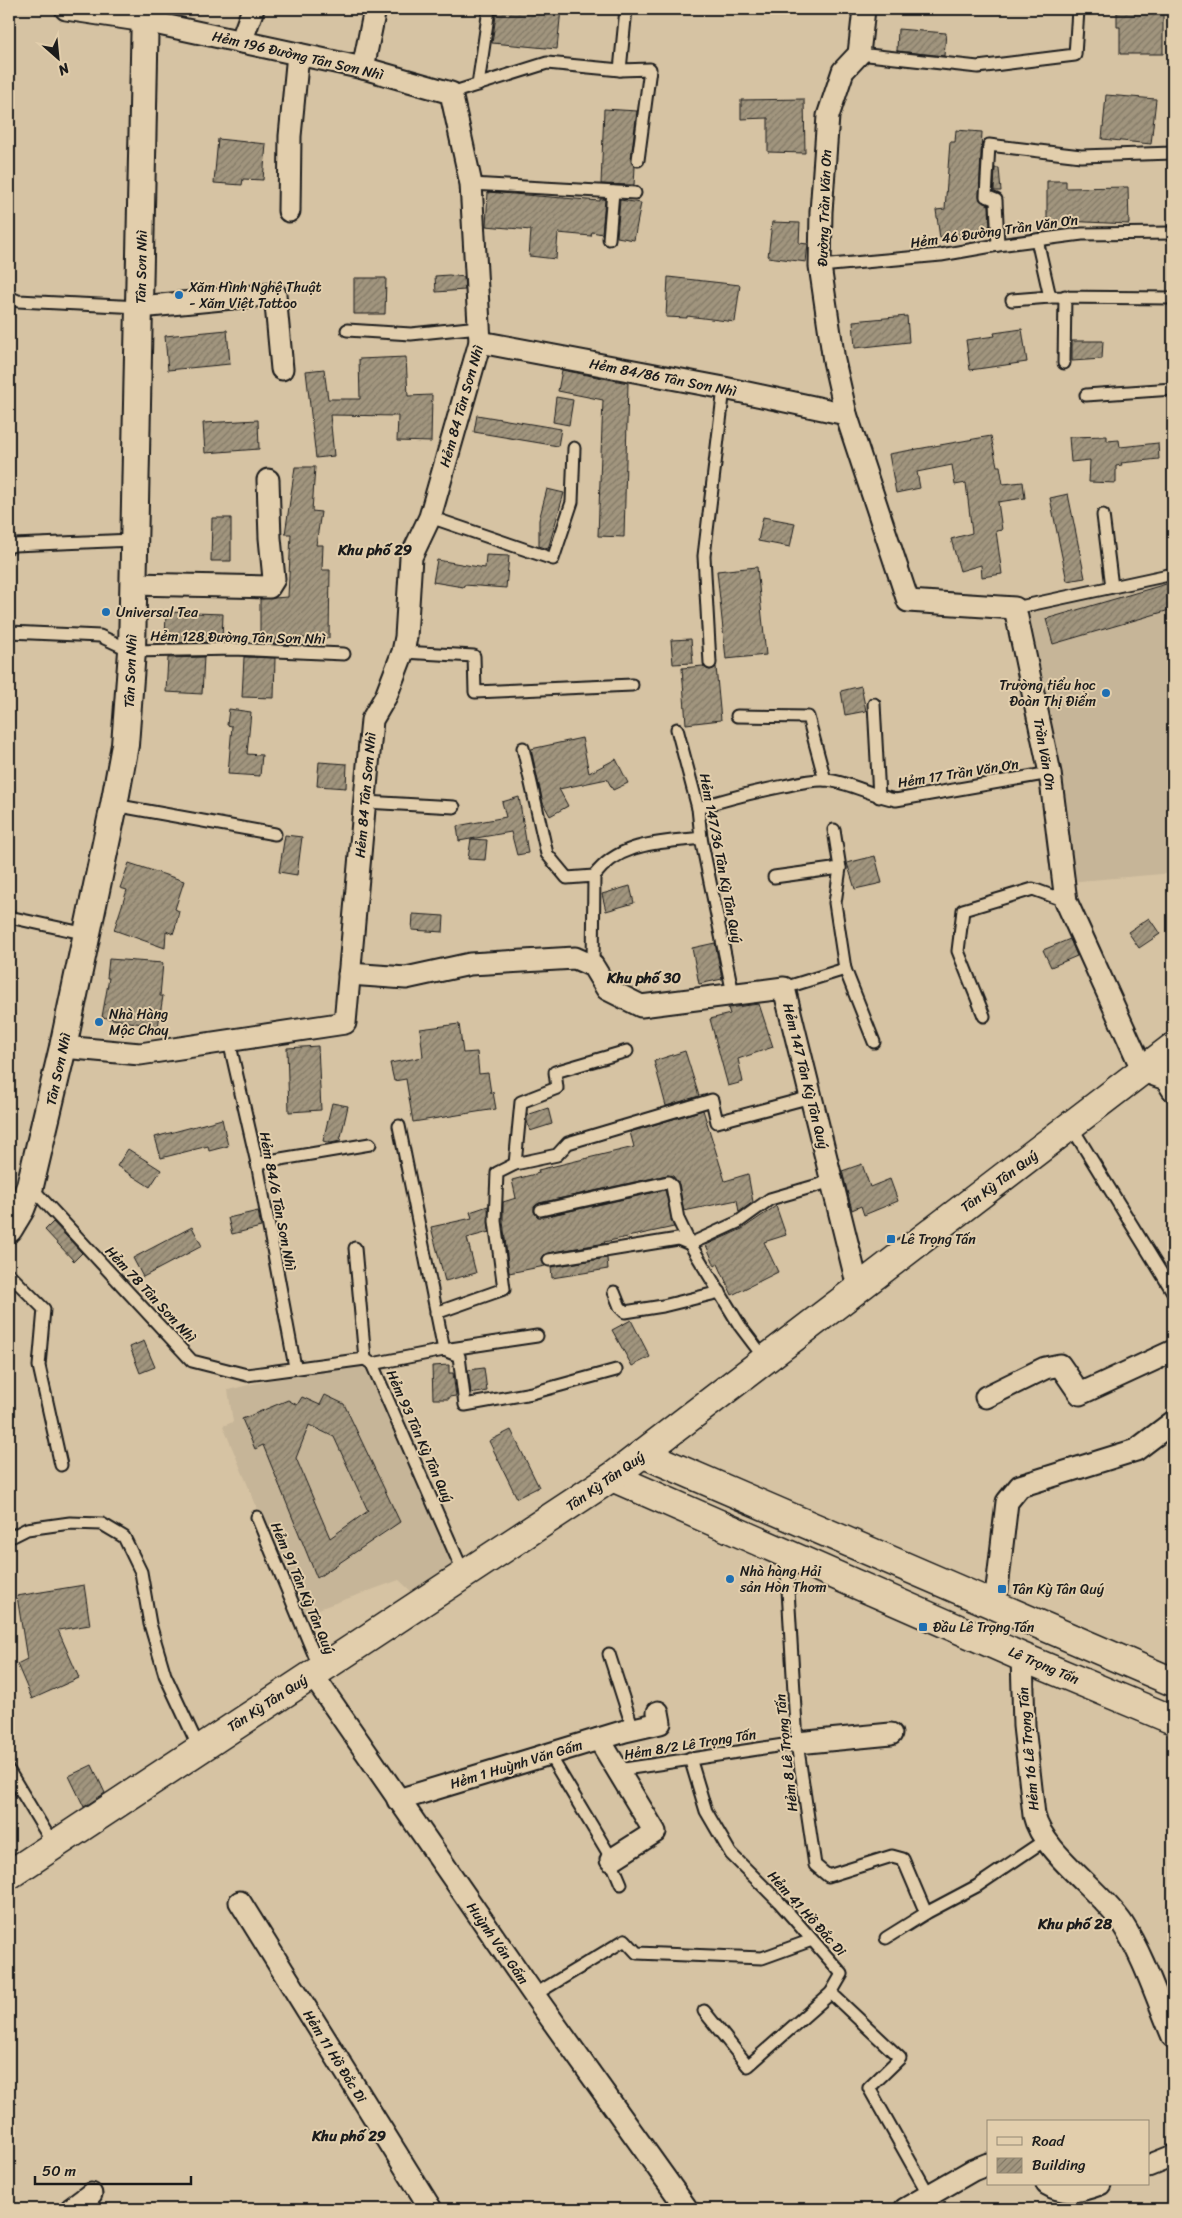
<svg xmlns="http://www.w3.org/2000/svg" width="1182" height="2218" font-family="Sriracha,sans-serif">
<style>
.built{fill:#c6b598}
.building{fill:url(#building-hatch);stroke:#1c1c1c;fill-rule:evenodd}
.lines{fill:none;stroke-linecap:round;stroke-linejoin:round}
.service-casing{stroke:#1c1c1c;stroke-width:15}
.minor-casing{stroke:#1c1c1c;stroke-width:25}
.tertiary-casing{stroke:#1c1c1c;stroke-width:30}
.secondary-casing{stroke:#1c1c1c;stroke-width:31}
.service{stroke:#e2ceac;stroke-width:11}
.minor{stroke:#e2ceac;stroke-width:21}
.tertiary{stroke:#e2ceac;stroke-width:26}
.secondary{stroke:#e2ceac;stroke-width:28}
.poi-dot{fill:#1f6fb2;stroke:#e2ceac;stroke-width:2}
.labels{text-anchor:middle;stroke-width:4;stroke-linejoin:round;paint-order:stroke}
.street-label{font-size:14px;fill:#1c1c1c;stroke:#e2ceac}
.poi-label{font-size:14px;fill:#1c1c1c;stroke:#e2ceac;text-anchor:start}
.neighbourhood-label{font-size:15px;font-weight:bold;fill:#1c1c1c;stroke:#e2ceac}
</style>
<defs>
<pattern id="building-hatch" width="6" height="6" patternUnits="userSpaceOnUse" patternTransform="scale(1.25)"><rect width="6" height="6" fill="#a1957e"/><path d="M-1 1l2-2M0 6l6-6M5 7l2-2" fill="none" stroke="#827966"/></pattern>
</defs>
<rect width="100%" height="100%" fill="#d6c3a3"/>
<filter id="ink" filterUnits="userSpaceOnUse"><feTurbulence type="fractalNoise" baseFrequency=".02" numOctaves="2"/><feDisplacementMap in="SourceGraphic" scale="10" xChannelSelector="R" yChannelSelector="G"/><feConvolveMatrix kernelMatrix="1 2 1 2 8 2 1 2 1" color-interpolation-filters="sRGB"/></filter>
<g filter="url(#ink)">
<!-- built -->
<g class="built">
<polygon points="1173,579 1173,873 1068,882 1023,611"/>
<polygon points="364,1357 456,1563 412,1592 399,1580 302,1615 223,1426 233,1422 228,1390"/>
</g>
<!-- building -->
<g class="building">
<polygon points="497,9 561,9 557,49 492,43"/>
<polygon points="1117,9 1163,9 1163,54 1120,54 1120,27 1117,27"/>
<polygon points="898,29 946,33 944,56 897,51"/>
<polygon points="1106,95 1156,99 1151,144 1102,139"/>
<polygon points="804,99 805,153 768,152 768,118 741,119 741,100"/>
<polygon points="604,109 637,111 631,159 635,167 634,185 601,184"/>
<polygon points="956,130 982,132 979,196 980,200 989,205 990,232 974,233 975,236 958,238 957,235 940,238 936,210 945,209 950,142 955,142"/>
<polygon points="218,139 266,144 263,180 243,179 242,185 214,183"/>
<polygon points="995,168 999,168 1001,191 994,191"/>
<polygon points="1047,181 1066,181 1066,188 1128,187 1129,224 1065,221 1047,222"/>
<polygon points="488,192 600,201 600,199 605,199 602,234 592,232 591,236 558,233 556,259 529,256 531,230 486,226"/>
<polygon points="620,200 641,203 634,240 617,237"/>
<polygon points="772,222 800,223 799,243 808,244 806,262 768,257"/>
<polygon points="449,275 464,277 465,290 436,292 435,276"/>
<polygon points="668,277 740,285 735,322 687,316 687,318 666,317"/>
<polygon points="354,278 386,278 385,314 354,314"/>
<polygon points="907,316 909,342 855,348 853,321"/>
<polygon points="1022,329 1027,362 970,370 966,340 995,336 994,333"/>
<polygon points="227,330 230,364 168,370 165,336"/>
<polygon points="1072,341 1103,341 1102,359 1072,361"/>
<polygon points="406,357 408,396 432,395 431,442 397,441 398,416 330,415 334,456 316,458 306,371 324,369 328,399 360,399 359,359"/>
<polygon points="562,370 628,383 624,537 598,536 603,400 558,391"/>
<polygon points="556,397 573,400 569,425 553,422"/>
<polygon points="477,415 561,429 558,446 474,432"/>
<polygon points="258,420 259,449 205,453 203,423"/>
<polygon points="991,436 997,466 1000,466 1003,484 1023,482 1025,498 998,502 1002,530 996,531 1002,574 982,577 981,565 960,571 951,539 972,533 966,483 955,485 952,465 917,472 920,488 896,493 889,454"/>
<polygon points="1107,436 1107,441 1119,440 1120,447 1158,443 1159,459 1121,463 1122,465 1116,466 1116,483 1089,482 1090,460 1071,462 1069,437"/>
<polygon points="295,467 315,467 312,511 321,512 316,545 323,545 322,570 330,570 329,638 276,638 276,643 260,643 260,599 288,597 291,534 285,534"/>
<polygon points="547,489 564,493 548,549 539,546 539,520"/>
<polygon points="1068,494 1085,578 1067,581 1050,498"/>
<polygon points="763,517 795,523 790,547 758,541"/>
<polygon points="212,518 231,518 231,561 211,561"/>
<polygon points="486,555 509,556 506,588 464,585 463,587 433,582 437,560 485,568"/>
<polygon points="757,567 766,655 726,659 717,571"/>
<polygon points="1173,582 1173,609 1053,644 1046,619"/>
<polygon points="166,612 223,614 222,642 169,643 169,640 165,640"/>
<polygon points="691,639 693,663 673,664 671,640"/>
<polygon points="204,657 202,694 166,692 168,658"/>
<polygon points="244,657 275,658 274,698 242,697"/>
<polygon points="703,666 710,670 716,667 721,720 686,724 682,668"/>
<polygon points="861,686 866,711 845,715 841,691"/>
<polygon points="229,709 251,712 247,754 262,755 260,776 228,774 232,726 227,725"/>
<polygon points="582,738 589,773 616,759 628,783 613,790 607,779 559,789 568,806 550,816 543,803 531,749"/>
<polygon points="319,762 347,764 346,788 317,786"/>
<polygon points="519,797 528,853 517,855 511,832 459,841 457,826 506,817 502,802"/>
<polygon points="285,835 302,837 297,875 279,872"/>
<polygon points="471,839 487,840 485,860 468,859"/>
<polygon points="875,856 882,883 855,889 847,863"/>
<polygon points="129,863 184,881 175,909 179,911 176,925 173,934 166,931 165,948 114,930 127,890 120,888"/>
<polygon points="630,886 634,903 606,911 602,894"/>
<polygon points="413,914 444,916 443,932 412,930"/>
<polygon points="1149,918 1160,934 1139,948 1128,932"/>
<polygon points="1070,939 1077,956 1051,967 1043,950"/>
<polygon points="715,943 722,979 699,984 692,948"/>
<polygon points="109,959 163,963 160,996 163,996 158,1027 102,1017 109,978 107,978"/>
<polygon points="759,1004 773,1047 738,1059 743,1082 728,1086 710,1019 730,1014 728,1008"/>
<polygon points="459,1024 463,1053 477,1052 479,1074 488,1073 491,1093 493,1092 496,1109 413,1122 406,1079 394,1081 390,1063 423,1057 420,1029"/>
<polygon points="318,1046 321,1110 289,1112 287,1048"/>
<polygon points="685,1051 699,1096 666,1106 654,1061"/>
<polygon points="332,1103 348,1106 340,1141 331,1143 323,1141"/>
<polygon points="548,1108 552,1124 530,1131 527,1121 527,1115"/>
<polygon points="703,1110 725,1181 748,1174 753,1202 739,1212 737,1200 684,1211 679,1184 673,1176 667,1175 539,1203 534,1207 534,1212 538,1217 543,1217 665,1190 674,1227 604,1242 605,1243 548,1253 542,1258 545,1266 509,1273 503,1221 503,1202 516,1198 512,1180 539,1173 538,1170 634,1147 630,1132"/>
<polygon points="222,1119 228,1146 209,1151 208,1146 161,1158 155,1137"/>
<polygon points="128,1149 161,1170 150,1187 117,1166"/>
<polygon points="862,1164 870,1187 890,1179 898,1201 864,1215 861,1206 852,1210 842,1171"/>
<polygon points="488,1206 489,1232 467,1238 476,1273 445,1281 431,1227 472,1218 470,1212"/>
<polygon points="776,1206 786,1235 764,1242 778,1272 732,1295 718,1264 715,1266 706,1245 742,1229"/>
<polygon points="258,1211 261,1227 232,1234 228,1218"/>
<polygon points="53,1222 82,1253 74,1261 45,1230"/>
<polygon points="192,1227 202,1246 143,1277 133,1258"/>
<polygon points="607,1258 608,1269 552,1278 551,1267"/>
<polygon points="631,1320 650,1357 632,1366 612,1330"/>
<polygon points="144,1341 155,1367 140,1373 130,1347"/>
<polygon points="449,1365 449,1373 453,1373 456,1396 449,1397 449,1399 433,1399 432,1366"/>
<polygon points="484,1368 487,1391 471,1394 468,1370"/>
<path d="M325 1395 344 1404 400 1522 317 1578 263 1445 255 1449 242 1419 288 1400 297 1405 302 1397 320 1405ZM309 1425 334 1437 368 1511 330 1538 296 1458Z"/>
<polygon points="511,1430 539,1487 517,1498 489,1441"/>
<polygon points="84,1585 90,1625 58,1630 79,1678 32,1699 17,1664 27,1659 17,1596"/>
<polygon points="92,1765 105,1793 84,1807 69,1776"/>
</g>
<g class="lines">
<defs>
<g id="service">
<polyline points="859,54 978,67 1075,55 1078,10"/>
<polyline points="620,70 626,9"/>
<polyline points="478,85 489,9"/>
<polyline points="451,93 547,63 620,70 650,69 638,160"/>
<polyline points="471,184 635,193"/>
<polyline points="609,239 613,192"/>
<polyline points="1037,240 1050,297 1173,298"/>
<polyline points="998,245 996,200 986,196 989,145 1081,156 1173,153"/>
<polyline points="820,266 941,255 998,245 1082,234 1173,233"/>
<polyline points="9,297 18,301 140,307"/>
<polyline points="1012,300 1050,297"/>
<polyline points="347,330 411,334 479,327"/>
<polyline points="1064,363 1065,296"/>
<polyline points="1086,395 1173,389"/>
<polyline points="1103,515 1112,587"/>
<polyline points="430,517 553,559 572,502 574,448"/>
<polyline points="9,547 14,545 133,540"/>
<polyline points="1015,608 1173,574"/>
<polyline points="9,632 100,636 132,651 234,649 344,654"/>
<polyline points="403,652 474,656 475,692 632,685"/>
<polyline points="710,663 704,556 724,388"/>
<polyline points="874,704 879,797"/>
<polyline points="737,716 808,717 825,780"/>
<polyline points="677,729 698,808 701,838 733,994"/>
<polyline points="523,748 547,854 567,878 594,876 593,966"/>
<polyline points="365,802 454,807"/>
<polyline points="114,805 275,834"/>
<path d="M698 808C726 799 754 792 784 786 797 783 812 779 826 780 850 782 872 796 896 800L1050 773"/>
<polyline points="834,830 840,868 835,903 845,969 874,1042"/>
<path d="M594 876C620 841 661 843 701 838"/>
<polyline points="774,877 840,868"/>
<polyline points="9,917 87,934"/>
<polyline points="784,988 845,969"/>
<polyline points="984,1016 958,951 963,910 1033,889 1066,901"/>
<polyline points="229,1041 257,1163 295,1367"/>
<polyline points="399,1126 444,1350"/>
<polyline points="1071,1126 1173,1292"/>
<polyline points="257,1163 370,1144"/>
<polyline points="515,1164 521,1102 557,1088 555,1072 627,1051"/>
<polyline points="30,1186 192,1361 247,1375 365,1359"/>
<polyline points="541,1210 668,1182 672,1186 678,1219 690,1244 740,1326 765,1359"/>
<polyline points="355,1248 365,1359 372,1364 464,1574"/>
<polyline points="549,1260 678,1239 690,1244 738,1222 770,1199 832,1181"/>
<polyline points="9,1274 44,1309 39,1366 61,1465"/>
<polyline points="614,1292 620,1307 625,1312 663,1306 720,1292"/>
<polyline points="436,1313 504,1289 495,1221 497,1173 515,1164 557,1155 568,1143 712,1100 717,1122 811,1097"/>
<polyline points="444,1350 459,1356 465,1405 532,1393 616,1370"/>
<polyline points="372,1364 444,1350 537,1336"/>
<polyline points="257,1517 320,1669"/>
<polyline points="13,1536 27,1529 70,1523 102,1524 124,1537 141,1572 150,1624 165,1675 199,1748"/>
<polyline points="786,1556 797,1743 815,1865 828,1876 892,1856 903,1859 926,1913 977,1886 1045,1840"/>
<polyline points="609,1654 633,1729"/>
<polyline points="549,1754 607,1851 621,1884"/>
<polyline points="690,1758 706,1811 731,1854 779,1902 842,1974 831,1993 900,2058 869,2088 929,2195"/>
<polyline points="618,1770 797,1743"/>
<polyline points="9,1771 53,1844"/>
<polyline points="886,1938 926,1913"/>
<polyline points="534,1995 625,1940 637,1953 762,1958 812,1940"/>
<polyline points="704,2011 748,2066 831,1993"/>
</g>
<g id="minor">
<polyline points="864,9 859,54 843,71 828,116 821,212 820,266 834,361 846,414 908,601 1015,608 1050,773 1066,901 1143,1071 1166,1079 1173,1090"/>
<polyline points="241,42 253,9"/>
<polyline points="363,68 375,9"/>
<polyline points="289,211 290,136 298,54"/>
<polyline points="140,307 275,294 282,369"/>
<polyline points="480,342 724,388 846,414"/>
<polyline points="132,584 269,587 274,579 270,538 268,480"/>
<polyline points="349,974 406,978 470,964 575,958 593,966 607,989 641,1006 784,988 858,1287"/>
<polyline points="63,1047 140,1054 345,1023 372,720 386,696 403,652 406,637 411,557 430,517 480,342 471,184 451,93 363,68 145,21 66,9"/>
<polyline points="986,1397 1045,1368 1060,1365 1080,1394 1173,1351"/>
<polyline points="995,1606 1007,1502 1020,1486 1136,1450 1173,1422"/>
<path d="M1022 1657 1024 1726 1034 1815C1042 1852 1099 1889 1122 1923 1144 1957 1157 1999 1173 2037"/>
<polyline points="312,1674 534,1995 687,2209"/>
<polyline points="599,1739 655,1832 611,1860"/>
<polyline points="797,1743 891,1734"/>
<polyline points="398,1800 625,1731 660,1723 658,1712"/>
<polyline points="240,1902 431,2209"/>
<polyline points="1148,2166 1173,2156"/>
<path d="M1047 2184C1065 2195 1081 2191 1100 2184"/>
<polyline points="71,2209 91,2194"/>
<polyline points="905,2209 973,2170 988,2164"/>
</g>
<polyline id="tertiary" points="9,1229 21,1209 30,1186 63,1047 114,805 125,745 132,651 145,9"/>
<g id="secondary">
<polyline points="644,1454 1173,1682"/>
<polyline points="612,1477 1022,1657 1173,1720"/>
<polyline points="9,1875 612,1477 1173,1047"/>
</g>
</defs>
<!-- service casing -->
<use href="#service" class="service-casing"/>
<!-- minor casing -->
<use href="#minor" class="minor-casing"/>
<!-- tertiary casing -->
<use href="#tertiary" class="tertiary-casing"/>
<!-- secondary casing -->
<use href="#secondary" class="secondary-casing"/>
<!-- service -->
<use href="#service" class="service"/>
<!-- minor -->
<use href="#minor" class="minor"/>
<!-- tertiary -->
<use href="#tertiary" class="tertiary"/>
<!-- secondary -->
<use href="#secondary" class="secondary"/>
</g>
</g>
<!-- markers -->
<g class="poi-dot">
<circle cx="179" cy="295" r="5"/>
<circle cx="106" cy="612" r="5"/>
<circle cx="1106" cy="693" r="5"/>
<circle cx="99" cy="1022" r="5"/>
<rect x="886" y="1234" width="10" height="10" rx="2.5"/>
<circle cx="730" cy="1579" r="5"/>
<rect x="997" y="1584" width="10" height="10" rx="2.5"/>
<rect x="918" y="1622" width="10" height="10" rx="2.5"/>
</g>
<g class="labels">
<!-- street labels -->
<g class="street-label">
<text transform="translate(298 55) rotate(13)" y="5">Hẻm 196 Đường Tân Sơn Nhì</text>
<text transform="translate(824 208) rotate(-88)" y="5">Đường Trần Văn Ơn</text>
<text transform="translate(994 231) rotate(-8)" y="5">Hẻm 46 Đường Trần Văn Ơn</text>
<text transform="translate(141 267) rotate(-89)" y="5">Tân Sơn Nhì</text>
<text transform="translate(663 377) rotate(11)" y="5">Hẻm 84/86 Tân Sơn Nhì</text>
<text transform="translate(461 406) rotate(-74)" y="5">Hẻm 84 Tân Sơn Nhì</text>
<text transform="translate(238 637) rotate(1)" y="5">Hẻm 128 Đường Tân Sơn Nhì</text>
<text transform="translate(130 671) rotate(-88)" y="5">Tân Sơn Nhì</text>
<text transform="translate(1045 754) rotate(80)" y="5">Trần Văn Ơn</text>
<text transform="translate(958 773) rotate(-9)" y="5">Hẻm 17 Trần Văn Ơn</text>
<text transform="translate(365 795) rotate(-85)" y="5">Hẻm 84 Tân Sơn Nhì</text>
<text transform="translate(721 858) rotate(79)" y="5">Hẻm 147/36 Tân Kỳ Tân Quý</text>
<text transform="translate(58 1069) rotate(-78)" y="5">Tân Sơn Nhì</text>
<text transform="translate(806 1076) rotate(76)" y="5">Hẻm 147 Tân Kỳ Tân Quý</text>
<text transform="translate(999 1181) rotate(-37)" y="5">Tân Kỳ Tân Quý</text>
<text transform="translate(278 1201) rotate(79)" y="5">Hẻm 84/6 Tân Sơn Nhì</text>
<text transform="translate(151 1294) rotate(47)" y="5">Hẻm 78 Tân Sơn Nhì</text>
<text transform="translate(420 1436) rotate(66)" y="5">Hẻm 93 Tân Kỳ Tân Quý</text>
<text transform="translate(605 1481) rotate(-35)" y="5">Tân Kỳ Tân Quý</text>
<text transform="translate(303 1588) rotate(67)" y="5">Hẻm 91 Tân Kỳ Tân Quý</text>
<text transform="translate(1044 1665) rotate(23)" y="5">Lê Trọng Tấn</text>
<text transform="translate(267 1703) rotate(-33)" y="5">Tân Kỳ Tân Quý</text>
<text transform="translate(690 1744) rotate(-9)" y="5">Hẻm 8/2 Lê Trọng Tấn</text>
<text transform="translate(1028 1749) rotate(-95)" y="5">Hẻm 16 Lê Trọng Tấn</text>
<text transform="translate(786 1753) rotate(-96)" y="5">Hẻm 8 Lê Trọng Tấn</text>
<text transform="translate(516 1764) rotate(-17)" y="5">Hẻm 1 Huỳnh Văn Gấm</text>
<text transform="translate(807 1913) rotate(48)" y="5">Hẻm 41 Hồ Đắc Di</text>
<text transform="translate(498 1943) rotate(55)" y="5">Huỳnh Văn Gấm</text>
<text transform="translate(335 2056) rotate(58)" y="5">Hẻm 11 Hồ Đắc Di</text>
</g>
<!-- poi labels -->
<g class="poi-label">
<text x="189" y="292">Xăm Hình Nghệ Thuật<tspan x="189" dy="16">- Xăm Việt Tattoo</tspan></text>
<text x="116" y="617">Universal Tea</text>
<text x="1096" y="690" text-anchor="end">Trường tiểu học<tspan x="1096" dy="16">Đoàn Thị Điểm</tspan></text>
<text x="109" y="1019">Nhà Hàng<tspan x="109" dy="16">Mộc Chay</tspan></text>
<text x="901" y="1244">Lê Trọng Tấn</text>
<text x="740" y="1576">Nhà hàng Hải<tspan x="740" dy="16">sản Hòn Thơm</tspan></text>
<text x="1012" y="1594">Tân Kỳ Tân Quý</text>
<text x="933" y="1632">Đầu Lê Trọng Tấn</text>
</g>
<!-- neighbourhood labels -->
<g class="neighbourhood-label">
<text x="375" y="555">Khu phố 29</text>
<text x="644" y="983">Khu phố 30</text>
<text x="1075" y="1929">Khu phố 28</text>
<text x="349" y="2141">Khu phố 29</text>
</g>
</g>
<!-- margin -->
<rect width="1182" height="2218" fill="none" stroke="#e2ceac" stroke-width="30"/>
<rect x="15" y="15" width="1152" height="2188" fill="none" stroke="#1c1c1c" stroke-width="2" filter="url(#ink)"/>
<!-- legend -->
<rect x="987" y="2120" width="162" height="65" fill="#e2ceac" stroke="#938772"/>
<rect x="997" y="2137" width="25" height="8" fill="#e2ceac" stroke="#938772"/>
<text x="1032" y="2146" font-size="15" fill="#1c1c1c">Road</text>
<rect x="997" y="2158" width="25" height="15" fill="url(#building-hatch)" stroke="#938772"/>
<text x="1032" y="2170" font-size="15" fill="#1c1c1c">Building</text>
<!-- north arrow -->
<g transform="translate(58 58) rotate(153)" stroke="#e2ceac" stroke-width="4" paint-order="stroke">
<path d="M0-4L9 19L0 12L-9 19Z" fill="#1c1c1c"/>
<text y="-8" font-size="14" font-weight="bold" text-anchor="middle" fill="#1c1c1c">N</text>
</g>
<!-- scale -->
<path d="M35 2176v8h156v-8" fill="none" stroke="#1c1c1c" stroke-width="2.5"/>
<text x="42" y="2176" font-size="15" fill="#1c1c1c" stroke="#e2ceac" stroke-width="4" paint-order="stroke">50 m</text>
</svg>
